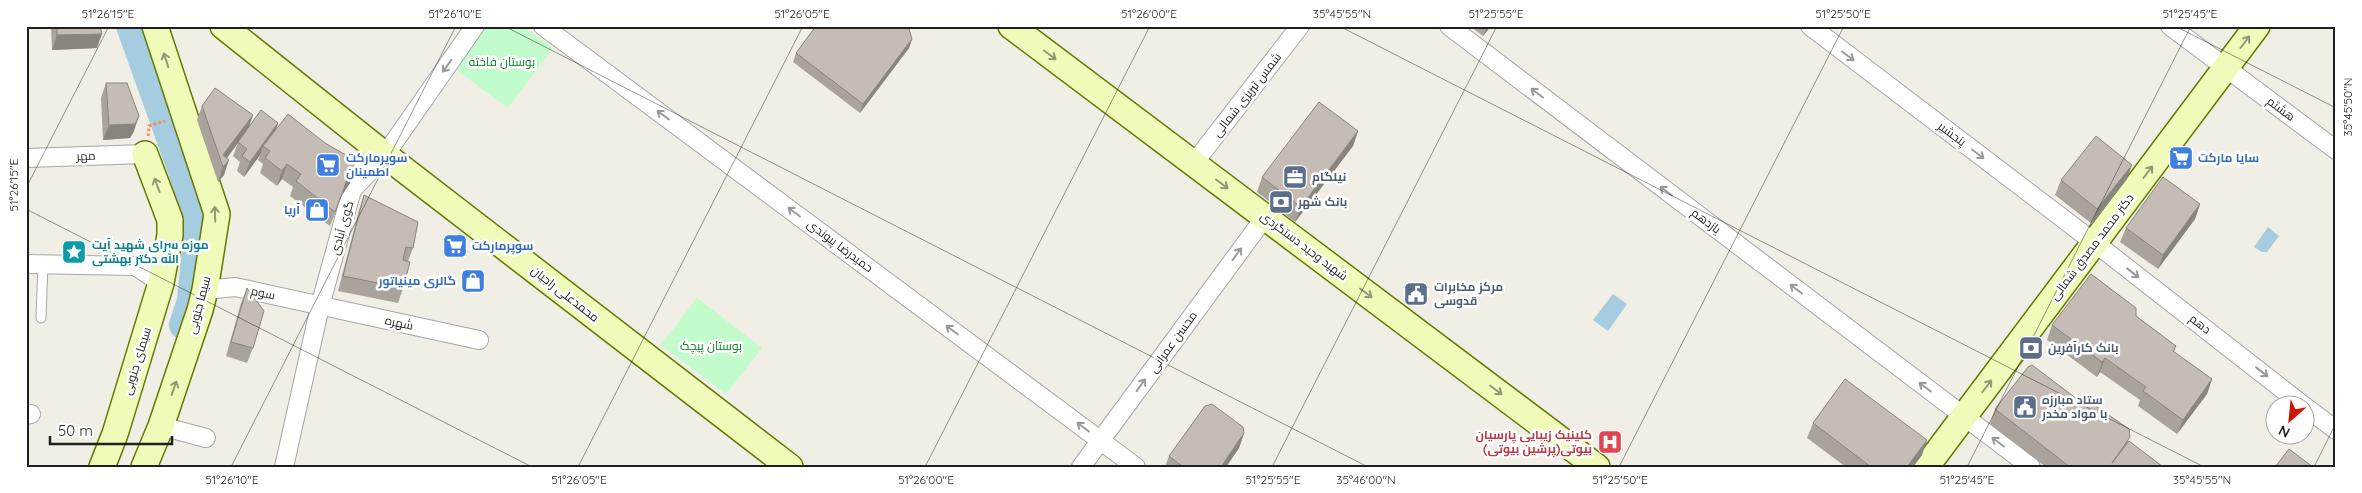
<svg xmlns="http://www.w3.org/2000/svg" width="2362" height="493" font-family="Quicksand,Cairo,sans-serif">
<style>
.park{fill:#c2fbcc}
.water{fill:#a5ccdf}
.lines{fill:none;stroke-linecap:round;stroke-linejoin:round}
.river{stroke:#a5ccdf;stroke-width:30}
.lane-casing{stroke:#a6a6a6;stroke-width:11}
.street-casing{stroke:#a6a6a6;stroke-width:20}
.secondary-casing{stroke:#627a02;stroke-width:28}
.path{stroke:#fd876a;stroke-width:3;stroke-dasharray:2.5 2.5;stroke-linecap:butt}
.lane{stroke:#fff;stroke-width:9}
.street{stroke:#fff;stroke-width:18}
.secondary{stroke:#f1fbb9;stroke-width:25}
.wall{fill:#a9a39c}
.shaded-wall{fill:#8a847f}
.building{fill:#c5bdb5;stroke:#8a847f}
.oneway{stroke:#929874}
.oneway2{stroke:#9a9a9a}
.ticks{fill:none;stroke:#1f1f1f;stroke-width:1;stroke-opacity:0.45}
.labels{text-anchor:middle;stroke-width:5;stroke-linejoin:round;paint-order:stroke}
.park-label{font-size:12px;fill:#09821f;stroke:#fff}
.street-label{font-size:12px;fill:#1f1f1f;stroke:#fff}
.shop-label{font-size:12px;font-weight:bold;fill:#366cbe;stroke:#fff;text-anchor:start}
.service-label{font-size:12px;font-weight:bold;fill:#4e5e75;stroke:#fff;text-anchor:start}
.culture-label{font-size:12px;font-weight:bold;fill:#0d838f;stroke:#fff;text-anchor:start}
.health-label{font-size:12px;font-weight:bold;fill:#be3a42;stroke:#fff;text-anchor:end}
.neatline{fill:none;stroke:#1f1f1f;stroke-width:2}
.ticks-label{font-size:12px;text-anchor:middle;fill:#1f1f1f}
</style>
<rect width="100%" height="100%" fill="#f0eee5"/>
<!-- park -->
<g class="park">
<polygon points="487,26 523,26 553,48 508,108 455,69"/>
<polygon points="697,298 762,348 726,394 661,345"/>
</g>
<!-- water -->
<g class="water">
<polygon points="2268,227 2279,236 2267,252 2262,252 2254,247"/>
<polygon points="1613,294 1627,304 1608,331 1593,320"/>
</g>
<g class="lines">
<!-- river -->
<polyline class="river" points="131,26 182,168 193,203 198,236 192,301 184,325"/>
<defs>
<polyline id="lane" points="41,318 43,264"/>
<g id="street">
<polyline points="543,26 1136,467"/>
<polyline points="1449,26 2031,467"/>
<polyline points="1810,26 2095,243 2304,406"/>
<polyline points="2170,26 2336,150"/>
<polyline points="26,158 145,154"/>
<polyline points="1194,163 1300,26"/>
<polyline points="26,264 135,266 161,283"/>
<polyline points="205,290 235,287 479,340"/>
<polyline points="2304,406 2336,430"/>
<polyline points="26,415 31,414"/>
<polyline points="161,426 206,438"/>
<polyline points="284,467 320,306 352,190 385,155 475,26"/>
<polyline points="1081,467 1265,217"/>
</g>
<g id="secondary">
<polyline points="223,26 385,155 790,467"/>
<polyline points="1011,26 1597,467"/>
<polyline points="102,467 115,434 161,283 170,235 170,220 145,154"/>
<polyline points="144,467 161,426 200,310 205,290 217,214 155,26"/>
<polyline points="1926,467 2257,26"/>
</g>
</defs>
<!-- lane casing -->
<use href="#lane" class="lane-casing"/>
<!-- street casing -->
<use href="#street" class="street-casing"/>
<!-- secondary casing -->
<use href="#secondary" class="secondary-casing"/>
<!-- path -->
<polyline class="path" points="148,136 149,126 165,121"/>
<!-- lane -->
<use href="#lane" class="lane"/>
<!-- street -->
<use href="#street" class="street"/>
<!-- secondary -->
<use href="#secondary" class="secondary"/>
</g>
<!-- wall -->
<g class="wall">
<polygon points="51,26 100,26 97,48 52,50"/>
<polygon points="1470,26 1491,26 1483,36"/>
<polygon points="912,39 909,48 860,113 793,62 796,53"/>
<polygon points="106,83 134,131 130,138 103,140 101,98"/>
<polygon points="202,106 249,126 278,123 276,130 350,183 342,195 330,226 290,196 293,187 282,179 277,186 260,173 263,164 258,160 260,155 244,177 237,171 240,162 233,156 238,143 227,158 224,175 218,182 197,120"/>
<polygon points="1358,131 1353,146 1295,222 1257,192 1262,177"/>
<polygon points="2127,179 2092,224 2055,195 2061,180"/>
<polygon points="364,195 413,248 408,261 403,288 398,303 338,291 359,210"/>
<polygon points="2200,204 2195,219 2158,269 2120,242 2126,228"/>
<polygon points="247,288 253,348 247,363 226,356 241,303"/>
<polygon points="2136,316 2176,346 2174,352 2212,379 2207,394 2177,434 2138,406 2140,400 2100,372 2097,377 2047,340 2052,325"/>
<polygon points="2074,406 2129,441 2163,467 2046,467 1990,424 1995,409"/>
<polygon points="1813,423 1922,455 1913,467 1846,467 1807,438"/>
<polygon points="1244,433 1239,448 1226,467 1165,467 1169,456"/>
</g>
<!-- shaded-wall -->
<g class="shaded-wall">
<polygon points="1487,26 1491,26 1483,36"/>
<polygon points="102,34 97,48 52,50 57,35"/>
<polygon points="912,39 909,48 860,113 863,104"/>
<polygon points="253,115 248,130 222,164 223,155"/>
<polygon points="139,116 134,131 130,138 103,140 109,125"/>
<polygon points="278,123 273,137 263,146 260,155 244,177 250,162"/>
<polygon points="1358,131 1353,146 1295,222 1301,207"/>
<polygon points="229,160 224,175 218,182 223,167"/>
<polygon points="287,164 282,179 277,186 282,171"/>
<polygon points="2132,165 2127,179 2092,224 2097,209"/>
<polygon points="355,168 350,183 342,195 330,226 347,180"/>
<polygon points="2200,204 2195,219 2158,269 2163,255"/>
<polygon points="2105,358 2100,372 2097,377 2102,362"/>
<polygon points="2212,379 2207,394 2177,434 2183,420"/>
<polygon points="1244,433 1239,448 1226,467 1221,467"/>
<polygon points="1927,440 1922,455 1913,467 1907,467"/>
</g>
<!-- building -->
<g class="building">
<polygon points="57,26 100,26 102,34 57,35"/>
<polygon points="816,26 905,26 909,29 912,39 863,104 796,53"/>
<polygon points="106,83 127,83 139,116 135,124 109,125"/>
<polygon points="215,88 253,115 223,155 229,160 223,167 202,106"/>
<polygon points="1319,102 1358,131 1301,207 1262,177"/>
<polygon points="261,110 278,123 250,162 242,156 247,149 238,142"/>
<polygon points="288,114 325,143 351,158 355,168 347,180 335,212 296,181 301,174 287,164 282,171 265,158 270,151 263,146"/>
<polygon points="2096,136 2132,165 2097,209 2061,180"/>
<polygon points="2163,177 2200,204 2163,255 2126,228"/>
<polygon points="364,195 418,222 413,248 406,247 403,260 410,262 403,288 343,276"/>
<polygon points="2091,274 2136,308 2136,316 2176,346 2173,351 2212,379 2183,420 2143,391 2146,387 2105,358 2102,362 2052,325"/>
<polygon points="247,288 264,311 253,348 231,342"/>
<polygon points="2032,365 2077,399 2074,407 2079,400 2087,400 2129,429 2130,437 2112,463 2129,441 2163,467 2070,467 1995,409 2028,367"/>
<polygon points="1845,379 1927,440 1907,467 1871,467 1813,423"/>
<polygon points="1212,404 1243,427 1244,433 1221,467 1183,467 1169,456 1205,406"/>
<polygon points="2289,449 2313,467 2275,467"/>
</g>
<!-- one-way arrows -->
<defs><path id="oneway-shaft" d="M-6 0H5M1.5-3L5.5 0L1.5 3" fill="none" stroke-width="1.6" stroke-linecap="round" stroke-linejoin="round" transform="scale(1.25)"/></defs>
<g class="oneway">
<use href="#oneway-shaft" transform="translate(2245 42) rotate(-53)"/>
<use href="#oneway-shaft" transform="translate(1050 55) rotate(37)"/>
<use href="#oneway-shaft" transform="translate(166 60) rotate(-108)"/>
<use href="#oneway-shaft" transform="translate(2148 172) rotate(-53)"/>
<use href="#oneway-shaft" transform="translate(1222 184) rotate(37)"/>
<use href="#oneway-shaft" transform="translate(157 185) rotate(-110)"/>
<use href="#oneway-shaft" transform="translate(215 214) rotate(-92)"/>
<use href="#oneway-shaft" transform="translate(1366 293) rotate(37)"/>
<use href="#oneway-shaft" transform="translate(1987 386) rotate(-53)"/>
<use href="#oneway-shaft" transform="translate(174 388) rotate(-71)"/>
<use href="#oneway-shaft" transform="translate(1496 390) rotate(37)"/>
</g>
<g class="oneway2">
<use href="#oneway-shaft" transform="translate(1848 56) rotate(37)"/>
<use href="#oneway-shaft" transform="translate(447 66) rotate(125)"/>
<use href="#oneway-shaft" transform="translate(1537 93) rotate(-143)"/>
<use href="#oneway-shaft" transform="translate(663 115) rotate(-143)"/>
<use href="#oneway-shaft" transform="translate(1978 154) rotate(37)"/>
<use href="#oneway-shaft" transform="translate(1666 191) rotate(-143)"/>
<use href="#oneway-shaft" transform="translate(794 212) rotate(-143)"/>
<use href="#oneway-shaft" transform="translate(1237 254) rotate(-54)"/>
<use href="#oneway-shaft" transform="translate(2133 273) rotate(38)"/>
<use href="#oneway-shaft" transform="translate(1796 289) rotate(-143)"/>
<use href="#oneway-shaft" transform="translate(952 330) rotate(-143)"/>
<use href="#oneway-shaft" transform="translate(2262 372) rotate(38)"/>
<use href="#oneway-shaft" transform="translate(1141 385) rotate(-54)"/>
<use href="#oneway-shaft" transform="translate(1925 387) rotate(-143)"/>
<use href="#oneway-shaft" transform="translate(1083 427) rotate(-143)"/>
<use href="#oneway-shaft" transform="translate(1998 442) rotate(-143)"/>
</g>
<!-- ticks -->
<path class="ticks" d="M504 26 1368 467M1339 26 2204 467M2175 26 2336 108M26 188 109 26M26 209 532 467M231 467 456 26M578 467 803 26M925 467 1150 26M1272 467 1497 26M1619 467 1844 26M1967 467 2191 26M2314 467 2336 423"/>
<!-- icons -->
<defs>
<symbol id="supermarket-square" viewBox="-11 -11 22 22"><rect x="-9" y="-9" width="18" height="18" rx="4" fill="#3f7fe0" stroke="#fff"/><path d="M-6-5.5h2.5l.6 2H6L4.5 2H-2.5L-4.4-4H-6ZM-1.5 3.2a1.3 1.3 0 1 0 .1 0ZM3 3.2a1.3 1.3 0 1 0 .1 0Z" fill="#fff"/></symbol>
<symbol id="office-square" viewBox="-11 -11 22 22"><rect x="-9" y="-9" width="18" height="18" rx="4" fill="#5c6f8a" stroke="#fff"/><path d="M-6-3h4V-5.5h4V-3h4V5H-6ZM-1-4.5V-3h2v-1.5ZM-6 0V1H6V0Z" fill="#fff"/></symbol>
<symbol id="bank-square" viewBox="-11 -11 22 22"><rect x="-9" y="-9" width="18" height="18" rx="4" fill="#5c6f8a" stroke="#fff"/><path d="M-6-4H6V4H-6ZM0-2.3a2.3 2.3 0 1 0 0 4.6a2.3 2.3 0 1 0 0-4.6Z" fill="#fff"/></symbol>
<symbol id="shop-square" viewBox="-11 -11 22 22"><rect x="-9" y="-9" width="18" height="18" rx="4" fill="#3f7fe0" stroke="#fff"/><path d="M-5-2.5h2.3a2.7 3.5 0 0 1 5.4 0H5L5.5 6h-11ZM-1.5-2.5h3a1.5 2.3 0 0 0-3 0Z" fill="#fff"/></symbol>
<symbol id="sight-square" viewBox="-11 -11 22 22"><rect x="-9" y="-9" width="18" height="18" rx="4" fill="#0f9aa8" stroke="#fff"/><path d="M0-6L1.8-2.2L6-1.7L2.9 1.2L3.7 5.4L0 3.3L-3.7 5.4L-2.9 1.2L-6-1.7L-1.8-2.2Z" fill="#fff"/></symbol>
<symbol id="civic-square" viewBox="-11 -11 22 22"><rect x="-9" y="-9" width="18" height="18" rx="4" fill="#5c6f8a" stroke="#fff"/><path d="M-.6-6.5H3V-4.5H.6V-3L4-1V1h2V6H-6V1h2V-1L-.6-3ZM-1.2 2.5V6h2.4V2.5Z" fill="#fff"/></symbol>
<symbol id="hospital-square" viewBox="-11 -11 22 22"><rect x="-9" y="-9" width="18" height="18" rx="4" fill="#e0444e" stroke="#fff"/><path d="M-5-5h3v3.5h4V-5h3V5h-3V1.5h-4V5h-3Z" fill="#fff"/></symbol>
</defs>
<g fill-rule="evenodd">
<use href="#supermarket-square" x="2167" y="144" width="28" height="28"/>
<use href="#supermarket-square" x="314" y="151" width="28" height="28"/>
<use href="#office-square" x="1281" y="163" width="28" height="28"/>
<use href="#bank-square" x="1267" y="188" width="28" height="28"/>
<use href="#shop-square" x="303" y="196" width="28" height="28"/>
<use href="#supermarket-square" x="441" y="232" width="28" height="28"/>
<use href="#sight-square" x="60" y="238" width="28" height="28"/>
<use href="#shop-square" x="459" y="267" width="28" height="28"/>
<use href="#civic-square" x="1402" y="280" width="28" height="28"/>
<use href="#bank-square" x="2017" y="334" width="28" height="28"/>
<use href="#civic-square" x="2011" y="393" width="28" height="28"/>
<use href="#hospital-square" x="1596" y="428" width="28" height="28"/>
</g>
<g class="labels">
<!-- park labels -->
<g class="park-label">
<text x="502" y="66">بوستان فاخته</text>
<text x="711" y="350">بوستان پیچک</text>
</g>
<!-- street labels -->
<g class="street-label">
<text transform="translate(1247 95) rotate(-52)" y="4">شمس تبریزی شمالی</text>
<text transform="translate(2281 109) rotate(37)" y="4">هشتم</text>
<text transform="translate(1952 134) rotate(37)" y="4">پنجشیر</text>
<text transform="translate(86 156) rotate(-2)" y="4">مهر</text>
<text transform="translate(1706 221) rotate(37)" y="4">یازدهم</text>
<text transform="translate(342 228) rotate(-74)" y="4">گوی آبادی</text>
<text transform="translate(840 246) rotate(37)" y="4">حمیدرضا پیوندی</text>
<text transform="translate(1304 246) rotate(37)" y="4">شهید وحید دستگردی</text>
<text transform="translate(2092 247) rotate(-53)" y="4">دکتر محمد مصدق شمالی</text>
<text transform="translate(263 293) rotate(12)" y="4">سوم</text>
<text transform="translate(565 294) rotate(38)" y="4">محمدعلی راجیان</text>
<text transform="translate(199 305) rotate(-75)" y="4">سیما جنوبی</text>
<text transform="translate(399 323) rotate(12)" y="4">شهره</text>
<text transform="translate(2200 324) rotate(38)" y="4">دهم</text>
<text transform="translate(1173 342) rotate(-54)" y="4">محسن عمرانی</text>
<text transform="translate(137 361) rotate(-73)" y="4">سیمای جنوبی</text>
</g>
<!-- shop labels -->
<g class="shop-label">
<text x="346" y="162">سوپرمارکت<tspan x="346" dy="14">اطمینان</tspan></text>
<text x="2198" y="162">سایا مارکت</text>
<text x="300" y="214" text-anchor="end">آریا</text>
<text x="472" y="250">سوپرمارکت</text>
<text x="456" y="285" text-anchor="end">گالری مینیاتور</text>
</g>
<!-- service labels -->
<g class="service-label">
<text x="1312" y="181">نیلگام</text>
<text x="1298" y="206">بانک شهر</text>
<text x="1434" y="291">مرکز مخابرات<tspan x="1434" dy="14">قدوسی</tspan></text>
<text x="2048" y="352">بانک کارآفرین</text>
<text x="2042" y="404">ستاد مبارزه<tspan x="2042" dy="14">با مواد مخدر</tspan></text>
</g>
<!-- culture labels -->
<g class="culture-label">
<text x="92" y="249">موزه سرای شهید آیت<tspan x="92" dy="14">الله دکتر بهشتی</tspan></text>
</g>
<!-- health labels -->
<g class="health-label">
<text x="1592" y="439">کلینیک زیبایی پارسیان<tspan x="1592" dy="14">بیوتی(پرشین بیوتی)</tspan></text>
</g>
</g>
<!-- border -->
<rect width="2362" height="493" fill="none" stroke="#ffffff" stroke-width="55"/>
<!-- north arrow -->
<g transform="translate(2290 420) rotate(207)"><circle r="24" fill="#ffffff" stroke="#a5a5a5"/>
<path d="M0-4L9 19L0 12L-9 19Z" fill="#cf1400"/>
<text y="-8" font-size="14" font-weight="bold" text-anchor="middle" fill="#1f1f1f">N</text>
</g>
<!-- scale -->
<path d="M50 436v8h122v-8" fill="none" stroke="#1f1f1f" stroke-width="2.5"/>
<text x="58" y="436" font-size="15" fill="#1f1f1f" stroke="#ffffff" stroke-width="4" paint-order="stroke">50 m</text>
<rect x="28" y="28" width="2306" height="438" class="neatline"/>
<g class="ticks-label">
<text x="108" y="18">51°26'15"E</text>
<text x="455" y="18">51°26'10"E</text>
<text x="802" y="18">51°26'05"E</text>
<text x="1149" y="18">51°26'00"E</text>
<text x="1342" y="18">35°45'55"N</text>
<text x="1496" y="18">51°25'55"E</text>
<text x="1843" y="18">51°25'50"E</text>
<text x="2190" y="18">51°25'45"E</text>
<text transform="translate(2348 107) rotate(-90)" y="4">35°45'50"N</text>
<text transform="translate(14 185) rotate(-90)" y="4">51°26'15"E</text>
<text x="232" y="484">51°26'10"E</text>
<text x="579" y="484">51°26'05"E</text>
<text x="926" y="484">51°26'00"E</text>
<text x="1273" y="484">51°25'55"E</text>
<text x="1366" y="484">35°46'00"N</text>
<text x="1620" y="484">51°25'50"E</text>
<text x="1967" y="484">51°25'45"E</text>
<text x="2202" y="484">35°45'55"N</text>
</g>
</svg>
